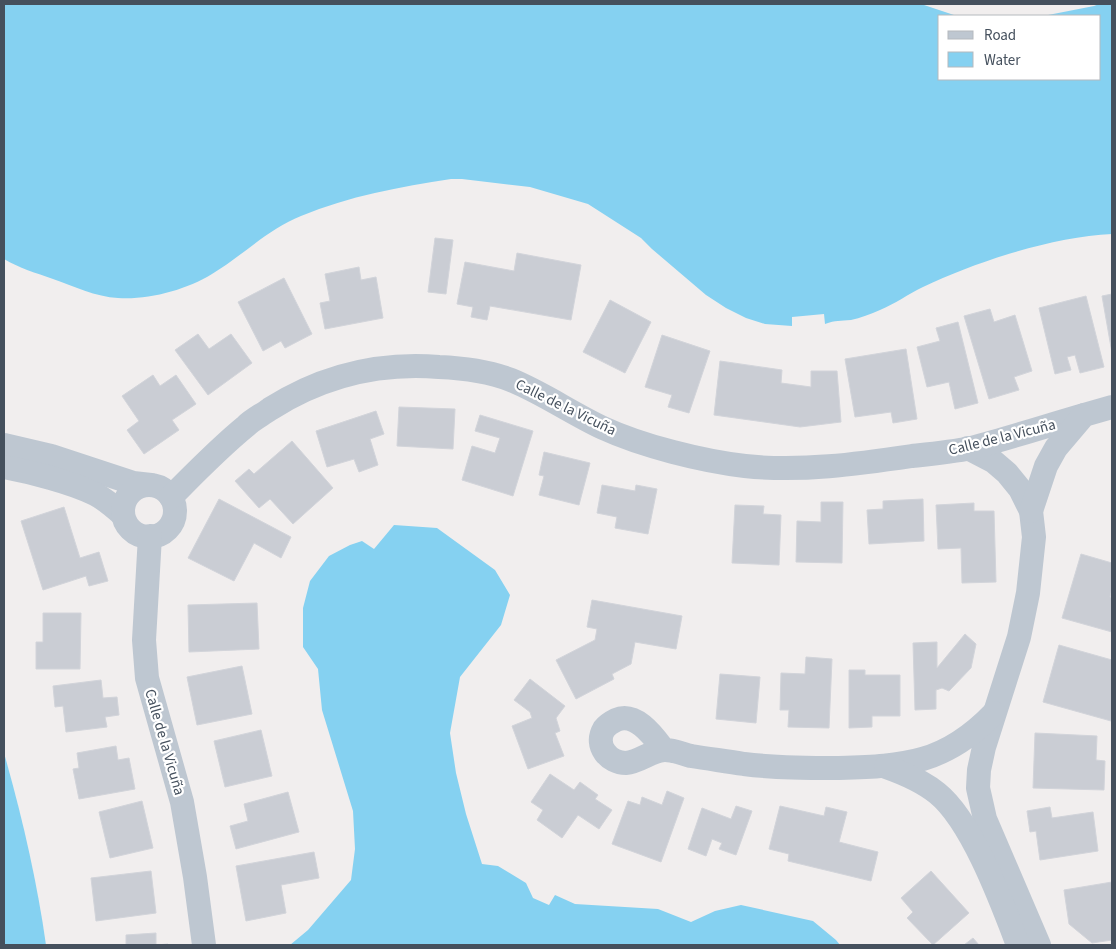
<svg xmlns="http://www.w3.org/2000/svg" width="1116" height="949" font-family="'Source Sans 3',sans-serif">
<style>
.water{fill:#85d1f1}
.building{fill:#cacdd4;stroke:#d2d4da}
.lines{fill:none;stroke-linecap:round;stroke-linejoin:round}
.minor{stroke:#bec7d1;stroke-width:24}
.labels{text-anchor:middle;stroke-width:4.5;stroke-linejoin:round;paint-order:stroke}
.street-label{font-size:15px;fill:#45505d;stroke:#fff}
</style>
<rect width="100%" height="100%" fill="#f1eeee"/>
<!-- water -->
<g class="water">
<path d="M4 4H921L957 16H940V79H1100V16H1043L1094 6 1099 4H1112V234C1052 237 978 261 923 287 908 294 895 304 880 310 871 314 860 318 851 320 840 321 836 320 825 324L824 314 792 317V326L765 324 746 318 726 308 706 295 652 249 641 238 588 204 530 187 462 179H451C400 187 349 196 301 216 268 229 242 256 212 274 186 290 149 300 118 298 96 297 73 286 53 279 36 273 19 268 4 259Z"/>
<polygon points="394,525 437,528 495,570 510,595 501,625 460,677 450,733 456,773 466,814 482,864 498,866 526,883 533,898 549,905 555,895 575,904 658,909 691,922 715,911 741,905 813,921 836,940 840,945 290,945 308,930 351,880 355,849 353,811 322,710 318,669 303,647 303,608 310,581 329,556 350,545 362,541 374,549"/>
<path d="M4 753C22 816 37 881 46 945H4Z"/>
</g>
<!-- building -->
<g class="building">
<polygon points="435,238 453,240 446,294 428,292"/>
<polygon points="517,253 581,265 571,320 490,306 487,320 471,317 473,307 457,304 465,262 514,271"/>
<polygon points="359,267 361,280 376,277 383,318 325,329 320,303 330,301 325,274"/>
<polygon points="284,278 312,334 285,348 281,341 263,351 238,302"/>
<polygon points="1112,294 1112,353 1102,296"/>
<polygon points="1086,296 1104,367 1080,373 1075,355 1067,357 1071,370 1055,374 1039,308"/>
<polygon points="610,300 651,322 625,373 583,352"/>
<polygon points="990,309 994,322 1015,315 1032,371 1014,377 1019,390 989,399 964,316"/>
<polygon points="958,322 978,403 955,409 949,382 927,387 917,347 940,341 936,328"/>
<polygon points="198,334 209,349 231,334 252,363 208,395 175,350"/>
<polygon points="662,335 710,351 689,413 668,407 672,395 645,387"/>
<polygon points="906,349 917,419 893,423 891,412 855,417 845,359"/>
<polygon points="720,361 782,370 781,383 811,387 811,371 837,371 841,422 800,427 714,415"/>
<polygon points="153,375 160,386 176,375 196,404 172,420 179,430 144,454 127,430 139,421 122,396"/>
<polygon points="399,407 455,409 453,449 397,446"/>
<polygon points="376,411 384,434 370,439 378,465 359,472 354,459 327,467 316,431"/>
<polygon points="480,415 533,431 513,496 462,480 472,446 495,453 500,438 475,431"/>
<polygon points="292,441 333,488 293,524 270,499 259,508 235,481 249,469 254,474"/>
<polygon points="544,452 590,463 579,505 539,495 544,476 539,475"/>
<polygon points="602,485 635,491 636,485 657,489 648,534 615,528 617,517 597,513"/>
<polygon points="219,499 291,537 281,558 254,543 234,581 188,558"/>
<polygon points="923,499 924,541 869,544 867,510 883,509 883,501"/>
<polygon points="821,502 843,502 842,563 796,562 797,521 821,522"/>
<polygon points="974,503 974,511 994,511 996,582 962,583 961,548 938,549 936,505"/>
<polygon points="735,505 764,506 763,514 781,515 779,565 732,563"/>
<polygon points="64,507 80,558 99,552 108,581 89,586 86,576 43,590 21,521"/>
<polygon points="1081,554 1112,563 1112,588 1110,597 1112,598 1112,632 1062,618"/>
<polygon points="592,600 682,616 676,649 635,642 631,664 612,674 614,679 576,699 556,660 595,640 597,629 587,627"/>
<polygon points="257,603 259,649 189,652 188,605"/>
<polygon points="43,613 81,613 80,669 36,669 36,642 43,642"/>
<polygon points="965,634 976,644 971,668 949,691 942,688 936,690 936,709 915,710 913,643 937,642 937,668"/>
<polygon points="1059,645 1112,660 1112,716 1111,721 1043,702"/>
<polygon points="806,657 832,659 829,728 788,727 789,710 780,710 781,673 805,674"/>
<polygon points="242,666 252,714 197,725 187,677"/>
<polygon points="849,670 865,670 865,675 900,675 900,716 872,716 872,727 849,728"/>
<polygon points="720,674 760,677 756,723 716,719"/>
<polygon points="530,679 565,706 556,718 560,731 555,733 564,756 528,769 512,726 532,718 530,712 514,700"/>
<polygon points="101,680 103,698 117,697 119,715 105,717 107,727 66,732 63,706 55,707 53,686"/>
<polygon points="261,730 272,776 225,787 214,741"/>
<polygon points="1035,733 1097,736 1096,760 1105,761 1104,790 1033,788"/>
<polygon points="116,746 118,760 129,758 135,789 79,799 73,769 79,768 77,753"/>
<polygon points="550,774 574,790 580,782 598,795 595,799 612,810 599,829 578,815 562,838 537,820 543,810 531,802"/>
<polygon points="667,791 684,798 661,862 612,844 628,801 640,805 642,797 662,805"/>
<polygon points="288,792 299,832 236,849 230,826 248,821 244,804"/>
<polygon points="142,801 153,848 110,858 99,812"/>
<polygon points="736,806 752,811 736,855 719,849 722,843 712,839 706,856 688,849 702,808 731,819"/>
<polygon points="780,806 824,816 826,807 847,812 839,842 878,852 871,881 788,861 789,854 769,849"/>
<polygon points="1050,807 1052,818 1093,812 1098,851 1040,860 1036,831 1030,832 1027,811"/>
<polygon points="314,852 319,878 281,885 286,913 246,921 236,866"/>
<polygon points="151,871 156,913 96,921 91,878"/>
<polygon points="931,871 969,913 933,945 907,918 913,912 901,898"/>
<polygon points="1112,882 1112,940 1092,943 1069,924 1064,890"/>
<polygon points="156,933 156,945 168,944 168,945 126,945 126,935"/>
<polygon points="973,938 979,945 964,945"/>
</g>
<g class="lines">
<!-- minor -->
<g class="minor">
<polyline points="4,445 51,456 133,483 151,485"/>
<polyline points="968,448 993,461 1007,473 1020,489 1031,511 1034,537 1028,593 1019,637 984,747 979,770 978,788 985,819 1039,945"/>
<path d="M4 467C30 472 71 482 95 494 105 499 114 507 123 515"/>
<circle cx="149" cy="511" r="26"/>
<path d="M171 497C195 473 219 448 246 426 253 419 262 415 270 409 322 376 377 362 439 367 463 368 488 371 511 380 543 393 571 413 603 428 642 446 702 461 745 466 800 472 858 464 912 456 931 454 952 452 971 448 1009 438 1046 426 1084 415"/>
<polyline points="1031,511 1046,466 1056,448 1084,415 1112,407"/>
<polyline points="150,536 144,640 147,678 182,802 195,877 204,945"/>
<path d="M664 750C654 737 636 711 616 720 612 722 607 725 604 729 594 746 609 763 626 763 640 762 652 750 665 750 674 750 683 754 691 756 709 759 726 761 744 764 776 768 807 768 839 768 905 766 945 764 994 713"/>
<path d="M886 767C903 773 922 781 937 793 972 821 1002 903 1018 945"/>
</g>
</g>
<g class="labels">
<!-- street labels -->
<g class="street-label">
<text transform="translate(566 407) rotate(26)" y="5">Calle de la Vicuña</text>
<text transform="translate(1002 437) rotate(-14)" y="5">Calle de la Vicuña</text>
<text transform="translate(165 742) rotate(74)" y="5">Calle de la Vicuña</text>
</g>
</g>
<!-- border -->
<rect width="1116" height="949" fill="none" stroke="#45505d" stroke-width="10"/>
<!-- legend -->
<rect x="938" y="15" width="162" height="65" fill="#ffffff" stroke="#b5b9be"/>
<rect x="948" y="31" width="25" height="8" fill="#bec7d1" stroke="#b5b9be"/>
<text x="984" y="40" font-size="15" fill="#45505d">Road</text>
<rect x="948" y="52" width="25" height="15" fill="#85d1f1" stroke="#b5b9be"/>
<text x="984" y="65" font-size="15" fill="#45505d">Water</text>
</svg>
